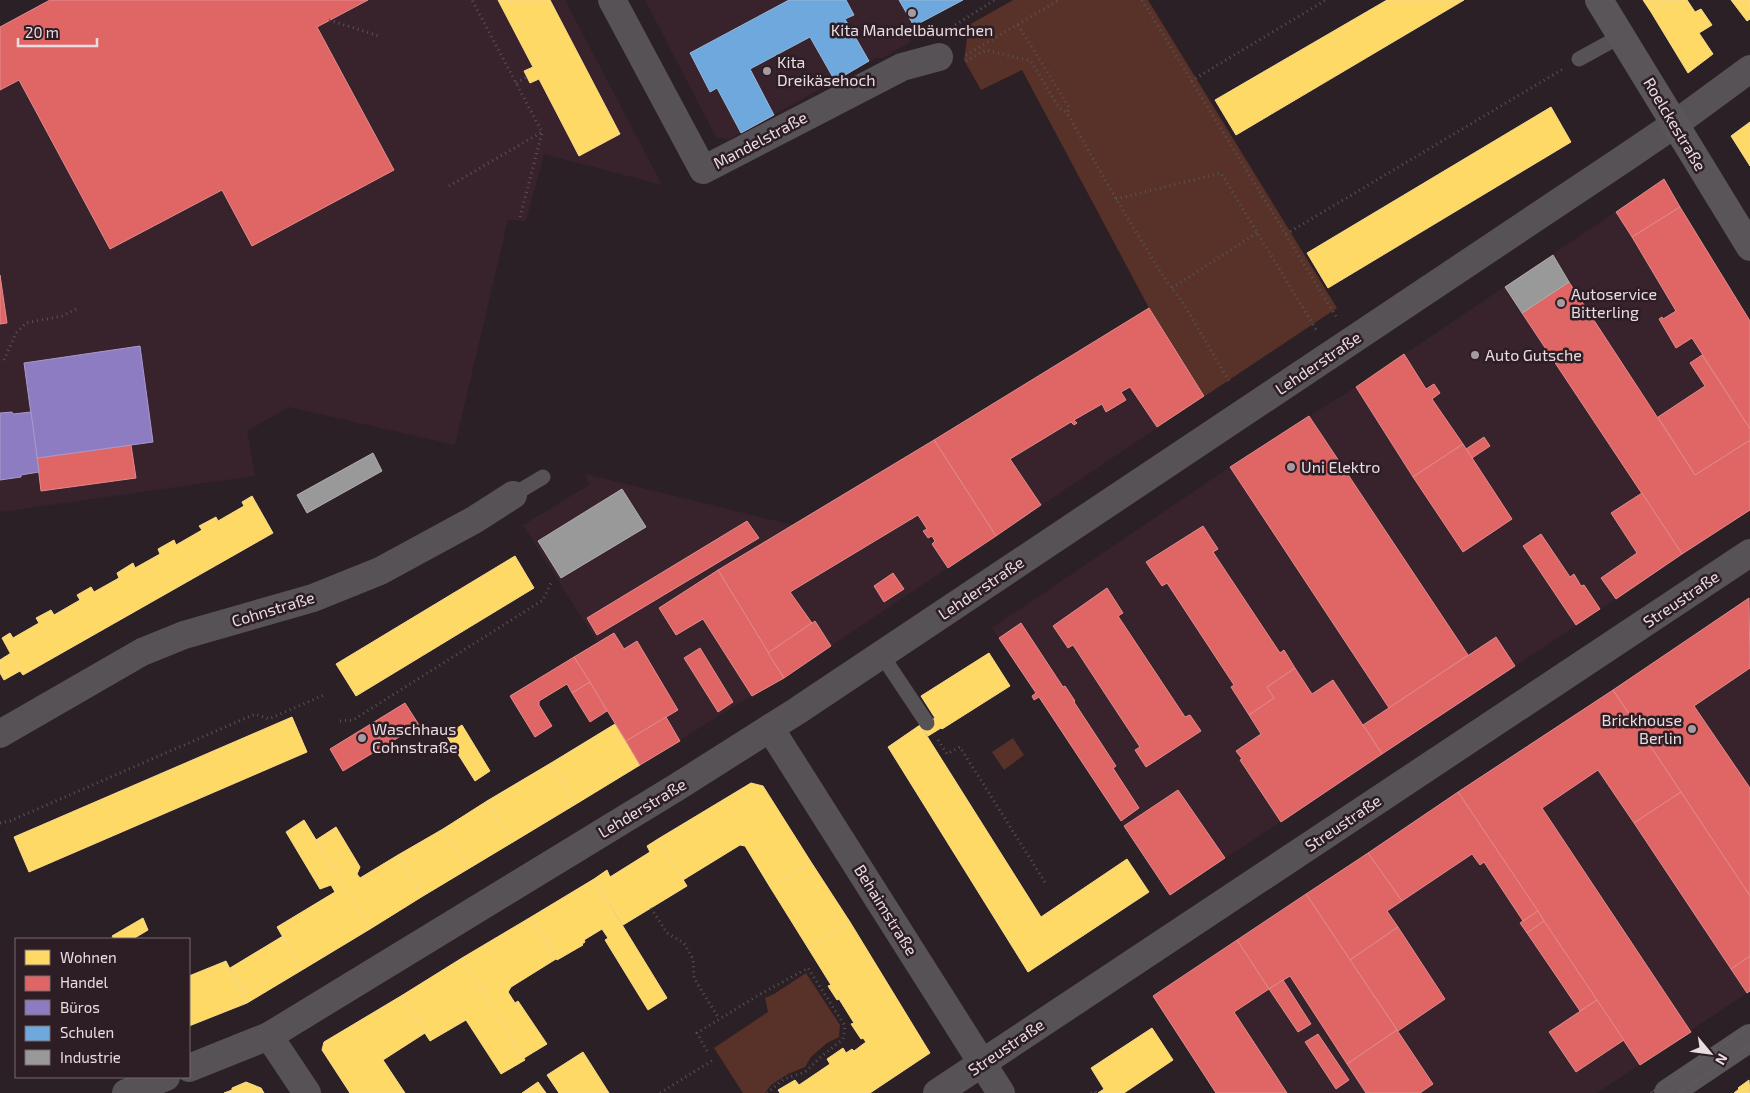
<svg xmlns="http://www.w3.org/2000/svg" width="1750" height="1093" font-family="'Exo 2',sans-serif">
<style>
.built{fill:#38232c}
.green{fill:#583128}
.homes{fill:#ffd966;stroke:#f8da8b}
.shops{fill:#e06666;stroke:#e38a8b}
.offices{fill:#8e7cc3;stroke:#a999cc}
.schools{fill:#6fa8dc;stroke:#94b8de}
.industry{fill:#999;stroke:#b1adaf}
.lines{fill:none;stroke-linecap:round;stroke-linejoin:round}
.path{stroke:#585456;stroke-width:3;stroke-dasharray:1 4;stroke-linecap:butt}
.lane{stroke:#575255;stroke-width:15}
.street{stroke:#575255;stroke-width:28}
.secondary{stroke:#595558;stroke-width:28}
.tram{stroke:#625c60;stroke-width:1}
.poi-dot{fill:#a69ba0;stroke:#2d1d24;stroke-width:2}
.labels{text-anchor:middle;stroke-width:5;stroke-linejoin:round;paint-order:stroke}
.poi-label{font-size:16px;fill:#e9dde2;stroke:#2d1d24;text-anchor:start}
.street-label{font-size:16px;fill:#e9dde2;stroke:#2d1d24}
</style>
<rect width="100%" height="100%" fill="#2a2025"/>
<!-- built -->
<g class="built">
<polygon points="50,0 565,0 662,185 544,154 526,221 508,220 455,445 289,407 247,431 255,476 0,512 0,27"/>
<polygon points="645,0 963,0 914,26 916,29 907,34 911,42 880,59 878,57 869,62 728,140 716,137"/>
<polygon points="1664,179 1750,321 1750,510 1170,895 992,628 1230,467 1356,387"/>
<polygon points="1149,308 1205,396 831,646 640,765 574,657 598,643 523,525 589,485 585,474 793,525"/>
<polygon points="1750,598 1750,991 1597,1093 1216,1093 1153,997"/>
</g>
<!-- green -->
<g class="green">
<polygon points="1013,0 1148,0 1337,308 1205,396 1149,308 1022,70 981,90 964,60 969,25"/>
<polygon points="1013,738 1024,755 1004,770 992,752"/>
<polygon points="806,973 840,1025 839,1037 827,1043 811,1057 805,1067 788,1074 771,1085 765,1093 743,1093 714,1048 768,1012 765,998 774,994"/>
</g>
<!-- homes -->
<g class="homes">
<polygon points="498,0 550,0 620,134 579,156 539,79 530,83 524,71 533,67"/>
<polygon points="1387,0 1464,0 1236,135 1215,100"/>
<polygon points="1643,0 1670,0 1651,12"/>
<polygon points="1670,0 1687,0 1695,12 1701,9 1712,25 1699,33 1713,54 1688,73 1651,12"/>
<polygon points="1731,0 1750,0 1750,19 1747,21"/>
<polygon points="1551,107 1571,142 1328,288 1307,253"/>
<polygon points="1750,122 1750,166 1731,136"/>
<polygon points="252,496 273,533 23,675 20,671 2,638 10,633 13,638 39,623 36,618 51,610 54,615 80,600 77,595 91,587 94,592 119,578 117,573 133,563 135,568 160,554 158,549 174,540 176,545 202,530 199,526 216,517 218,521 244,506 242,502"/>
<polygon points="515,556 534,588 356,696 336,664"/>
<polygon points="11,653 20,671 4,680 0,673 0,660"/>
<polygon points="989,653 1010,686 942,729 941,728 928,736 921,726 935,718 921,696"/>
<polygon points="292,717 307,752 29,872 14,837"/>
<polygon points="615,724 640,765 576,804 551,763"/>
<polygon points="462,725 490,771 475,781 446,735"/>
<polygon points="920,725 1041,917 1127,859 1149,892 1028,972 888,747"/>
<polygon points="551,763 576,804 513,842 487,801"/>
<polygon points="751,783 763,786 811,862 770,887 745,846 740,845 683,880 658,839"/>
<polygon points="487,801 513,842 468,869 443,829"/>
<polygon points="304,820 370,929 302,970 277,927 335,892 331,885 320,889 286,832"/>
<polygon points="336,827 360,867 357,874 360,878 398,855 423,896 370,929 316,840"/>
<polygon points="443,829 468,869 423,896 398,855"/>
<polygon points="658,839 687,886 623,925 594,879 607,870 610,877 650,852 647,846"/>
<polygon points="811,862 850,922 808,948 770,887"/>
<polygon points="594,879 667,998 648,1010 605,940 608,938 602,929 584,940 585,942 582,944 583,945 557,960 531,917"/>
<polygon points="531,917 556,959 511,987 508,992 515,1003 518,1001 547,1044 524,1058 462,958"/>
<polygon points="143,918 148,930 133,939 114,939 112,936"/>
<polygon points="850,922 930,1053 870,1093 780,1093 778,1090 795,1080 799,1085 830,1064 827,1059 843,1048 846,1053 852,1049 854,1051 866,1042 863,1038 861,1039 851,1024 854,1023 839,999 837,1000 828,986 831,985 808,948"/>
<polygon points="283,936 302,970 247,1003 230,968"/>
<polygon points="462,958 525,1060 501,1074 466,1020 430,1041 401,996"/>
<polygon points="226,961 247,1003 189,1026 189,976"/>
<polygon points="401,996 425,1033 383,1060 405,1093 350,1093 322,1050 324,1042"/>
<polygon points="1152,1028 1173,1060 1124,1093 1098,1093 1104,1089 1091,1068"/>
<polygon points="583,1052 609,1093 559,1093 547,1075"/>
<polygon points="1749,1080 1750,1093 1734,1093 1739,1089 1738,1088"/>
<polygon points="246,1082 261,1088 264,1093 224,1093 232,1090 232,1088"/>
<polygon points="538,1082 546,1093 522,1093"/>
</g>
<!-- shops -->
<g class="shops">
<polygon points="50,0 368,0 317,27 394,170 252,246 222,190 110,249 19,80 0,90 0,27"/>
<polygon points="1664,179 1680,207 1632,237 1616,212"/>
<polygon points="1680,207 1750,321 1750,429 1692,338 1676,348 1659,319 1662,317 1663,319 1676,311 1632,237"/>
<polygon points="0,275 7,323 0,324"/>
<polygon points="1569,282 1695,475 1750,440 1750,510 1682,554 1522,313"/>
<polygon points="1149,308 1204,396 1157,427 1130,387 1121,392 1126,400 1106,412 1102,404 1074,420 1077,423 1074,425 1071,422 1010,459 1041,505 996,536 934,440"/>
<polygon points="1404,354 1426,389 1434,384 1440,393 1432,399 1463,444 1413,477 1356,387"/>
<polygon points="1702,355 1750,429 1750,440 1695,475 1658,417 1705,386 1690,363"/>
<polygon points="1309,416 1468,655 1389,708 1230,467"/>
<polygon points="1484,437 1490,446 1472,458 1466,449"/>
<polygon points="934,440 996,536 948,568 932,544 935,541 932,536 928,538 923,531 927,529 918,515 790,592 812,623 768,653 718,570"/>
<polygon points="1463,444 1512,519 1463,552 1413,477"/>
<polygon points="131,445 136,478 41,491 37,458"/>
<polygon points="1642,493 1682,554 1616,599 1601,578 1637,553 1611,513"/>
<polygon points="747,521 759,538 597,635 587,618"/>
<polygon points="1203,526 1218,549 1213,552 1280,653 1284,650 1295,668 1267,687 1274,698 1249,715 1231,687 1234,685 1167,583 1162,586 1146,562"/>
<polygon points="1541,534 1570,577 1574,574 1581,586 1584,585 1600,609 1576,625 1523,546"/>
<polygon points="718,570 784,678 752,696 703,619 676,635 659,608"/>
<polygon points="893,573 904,589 884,602 874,586"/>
<polygon points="1107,588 1123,613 1118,616 1185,717 1190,715 1201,731 1146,767 1135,750 1140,747 1073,645 1068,648 1053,626"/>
<polygon points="1749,598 1750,668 1694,706 1750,788 1750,896 1613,690"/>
<polygon points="815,621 831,646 784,678 768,653"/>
<polygon points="1021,623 1063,687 1065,686 1075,701 1074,702 1116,766 1113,768 1139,808 1121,821 1039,697 1034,700 1032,696 1036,693 999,638"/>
<polygon points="614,633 624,649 637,641 678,710 626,741 574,657"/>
<polygon points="1496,637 1515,666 1382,754 1363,725"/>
<polygon points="700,648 733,702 718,712 684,658"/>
<polygon points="574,657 590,682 572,693 567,684 539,701 539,705 552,726 535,737 510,696"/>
<polygon points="1295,668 1312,694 1333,680 1382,754 1281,822 1240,760 1242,759 1236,751 1261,734 1249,715 1274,698 1267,687"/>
<polygon points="590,682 607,711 590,722 572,693"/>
<polygon points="1613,690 1681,792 1634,823 1598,770 1542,808 1691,1032 1640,1065 1458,792"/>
<polygon points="405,703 419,725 343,771 330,749"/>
<polygon points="666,717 680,741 640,765 626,741"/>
<polygon points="1178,790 1225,858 1170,895 1124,826"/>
<polygon points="1458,792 1538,911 1523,921 1484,862 1480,865 1472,854 1402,901 1368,853"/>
<polygon points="1681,792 1750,896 1750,956 1731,969 1634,823"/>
<polygon points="1368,853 1402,901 1387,911 1398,927 1350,960 1306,894"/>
<polygon points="1306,894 1397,1030 1347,1064 1290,976 1269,989 1237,940"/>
<polygon points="1538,911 1544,921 1527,933 1520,923"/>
<polygon points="1544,921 1597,1000 1580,1011 1527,933"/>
<polygon points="1398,927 1445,999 1398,1031 1350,960"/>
<polygon points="1237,940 1269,989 1234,1012 1287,1093 1216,1093 1153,996"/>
<polygon points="1750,956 1750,991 1747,993 1731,969"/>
<polygon points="1283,980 1311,1024 1298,1032 1269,989"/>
<polygon points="1597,1000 1624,1040 1576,1072 1549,1032"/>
<polygon points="1397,1030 1433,1084 1420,1093 1366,1093 1347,1064"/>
<polygon points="1318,1034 1349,1080 1336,1089 1305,1042"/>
</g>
<!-- offices -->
<g class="offices">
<polygon points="140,346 153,442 37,458 24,363"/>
<polygon points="12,412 13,414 31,412 39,472 21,475 21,477 0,480 0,413"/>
</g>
<!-- schools -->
<g class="schools">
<polygon points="789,0 846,0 854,15 845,19 869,61 835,81 810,37 750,69 774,115 741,133 717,88 710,92 690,53"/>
<polygon points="899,0 963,0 914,26"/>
</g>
<!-- industry -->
<g class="industry">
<polygon points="1553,255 1569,282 1522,313 1505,287"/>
<polygon points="373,453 382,471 307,513 297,495"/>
<polygon points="622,489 646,527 561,578 538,541"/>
</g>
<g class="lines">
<!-- path -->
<g class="path">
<polyline points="1142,0 1337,318"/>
<polyline points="329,20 379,36"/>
<polyline points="1018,25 1069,107 1067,113 1116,199 1163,276 1183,303 1229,381"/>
<polyline points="951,34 955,25 995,0"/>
<polyline points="966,55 1059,0"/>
<polyline points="966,61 986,50 1031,61 1059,108 1067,113"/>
<polyline points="1191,81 1326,0"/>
<polyline points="516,83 527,77"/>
<polyline points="449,186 542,132 472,0"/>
<polyline points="1116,199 1221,173 1317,331"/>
<polyline points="520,217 542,133"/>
<polyline points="1286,234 1563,69"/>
<polyline points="1172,288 1257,233"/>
<polyline points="4,360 16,333 26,323 62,316 78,308"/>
<polyline points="340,721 353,720 543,600 551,583"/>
<polyline points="938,740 947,754 960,747 1046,884"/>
<polyline points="0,823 10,821 255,714 269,719 324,695"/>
<polyline points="651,908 667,933 684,943 693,959 694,978 719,1019"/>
<polyline points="707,1051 697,1033 757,996 808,968 845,1026 843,1039 822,1056 805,1072 784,1079 767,1093"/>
<polyline points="660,1093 713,1060"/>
<polyline points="1091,1093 1095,1091 1096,1093"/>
</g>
<!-- lane -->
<g class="lane">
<polyline points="1579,59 1621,36"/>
<polyline points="513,495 543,477"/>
<polyline points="881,654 927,723"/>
</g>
<!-- street -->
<g class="street">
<polyline points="612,0 703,170 902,67 939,57"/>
<polyline points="770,728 1001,1093"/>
<polyline points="0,734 142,652 184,635 313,598 380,571 474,520 513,495"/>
<polyline points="269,1036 307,1093"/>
<polyline points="189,1068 269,1036 677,787 797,711 1625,158 1675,124 1750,69"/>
<polyline points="126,1093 166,1077"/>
<polyline points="937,1093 1750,553"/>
</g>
<!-- secondary -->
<g class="secondary">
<polyline points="1599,0 1750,247"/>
<polyline points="1668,1093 1750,1038"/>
</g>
<!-- tram -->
<g class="tram">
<polyline points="1650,1093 1750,1026"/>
<polyline points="1679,1093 1750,1045"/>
</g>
</g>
<!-- markers -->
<g class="poi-dot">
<circle cx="912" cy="13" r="5"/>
<circle cx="767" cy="71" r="5"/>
<circle cx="1561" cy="303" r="5"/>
<circle cx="1475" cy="355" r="5"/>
<circle cx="1291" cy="467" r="5"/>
<circle cx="1692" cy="729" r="5"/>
<circle cx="362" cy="738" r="5"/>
</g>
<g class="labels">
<!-- poi labels -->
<g class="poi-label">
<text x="912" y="36" text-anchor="middle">Kita Mandelbäumchen</text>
<text x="777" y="68">Kita<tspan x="777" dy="18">Dreikäsehoch</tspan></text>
<text x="1571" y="300">Autoservice<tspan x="1571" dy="18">Bitterling</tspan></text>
<text x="1485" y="361">Auto Gutsche</text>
<text x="1301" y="473">Uni Elektro</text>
<text x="1682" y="726" text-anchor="end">Brickhouse<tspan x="1682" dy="18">Berlin</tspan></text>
<text x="372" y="735">Waschhaus<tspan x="372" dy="18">Cohnstraße</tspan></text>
</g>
<!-- street labels -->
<g class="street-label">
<text transform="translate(1675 124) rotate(59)" y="6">Roelckestraße</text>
<text transform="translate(760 140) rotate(-28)" y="6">Mandelstraße</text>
<text transform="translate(1318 363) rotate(-34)" y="6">Lehderstraße</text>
<text transform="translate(981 588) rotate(-34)" y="6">Lehderstraße</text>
<text transform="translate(1681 599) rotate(-34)" y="6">Streustraße</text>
<text transform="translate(273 609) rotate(-17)" y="6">Cohnstraße</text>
<text transform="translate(642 808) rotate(-31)" y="6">Lehderstraße</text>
<text transform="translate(1343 823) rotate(-34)" y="6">Streustraße</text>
<text transform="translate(886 910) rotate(58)" y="6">Behaimstraße</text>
<text transform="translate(1006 1047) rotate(-34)" y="6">Streustraße</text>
</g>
</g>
<!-- legend -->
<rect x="15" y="938" width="175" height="140" fill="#2d1d24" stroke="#786a70"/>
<rect x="25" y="950" width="25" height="15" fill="#ffd966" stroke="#786a70"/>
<text x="60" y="963" font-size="15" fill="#e9dde2">Wohnen</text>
<rect x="25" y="976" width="25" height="15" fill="#e06666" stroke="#786a70"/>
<text x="60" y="988" font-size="15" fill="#e9dde2">Handel</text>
<rect x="25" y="1000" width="25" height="15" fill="#8e7cc3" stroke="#786a70"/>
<text x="60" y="1013" font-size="15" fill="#e9dde2">Büros</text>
<rect x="25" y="1026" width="25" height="15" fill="#6fa8dc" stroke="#786a70"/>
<text x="60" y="1038" font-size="15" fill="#e9dde2">Schulen</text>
<rect x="25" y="1050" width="25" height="15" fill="#999999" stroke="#786a70"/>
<text x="60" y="1063" font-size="15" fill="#e9dde2">Industrie</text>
<!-- north arrow -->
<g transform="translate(1710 1053) rotate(119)" stroke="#2d1d24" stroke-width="4" paint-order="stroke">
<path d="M0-4L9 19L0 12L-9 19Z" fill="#e9dde2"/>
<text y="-8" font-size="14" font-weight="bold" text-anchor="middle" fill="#e9dde2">N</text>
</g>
<!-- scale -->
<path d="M18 38v8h79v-8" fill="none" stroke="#e9dde2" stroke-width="2.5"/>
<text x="25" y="38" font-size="15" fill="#e9dde2" stroke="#2d1d24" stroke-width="4" paint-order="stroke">20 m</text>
</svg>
